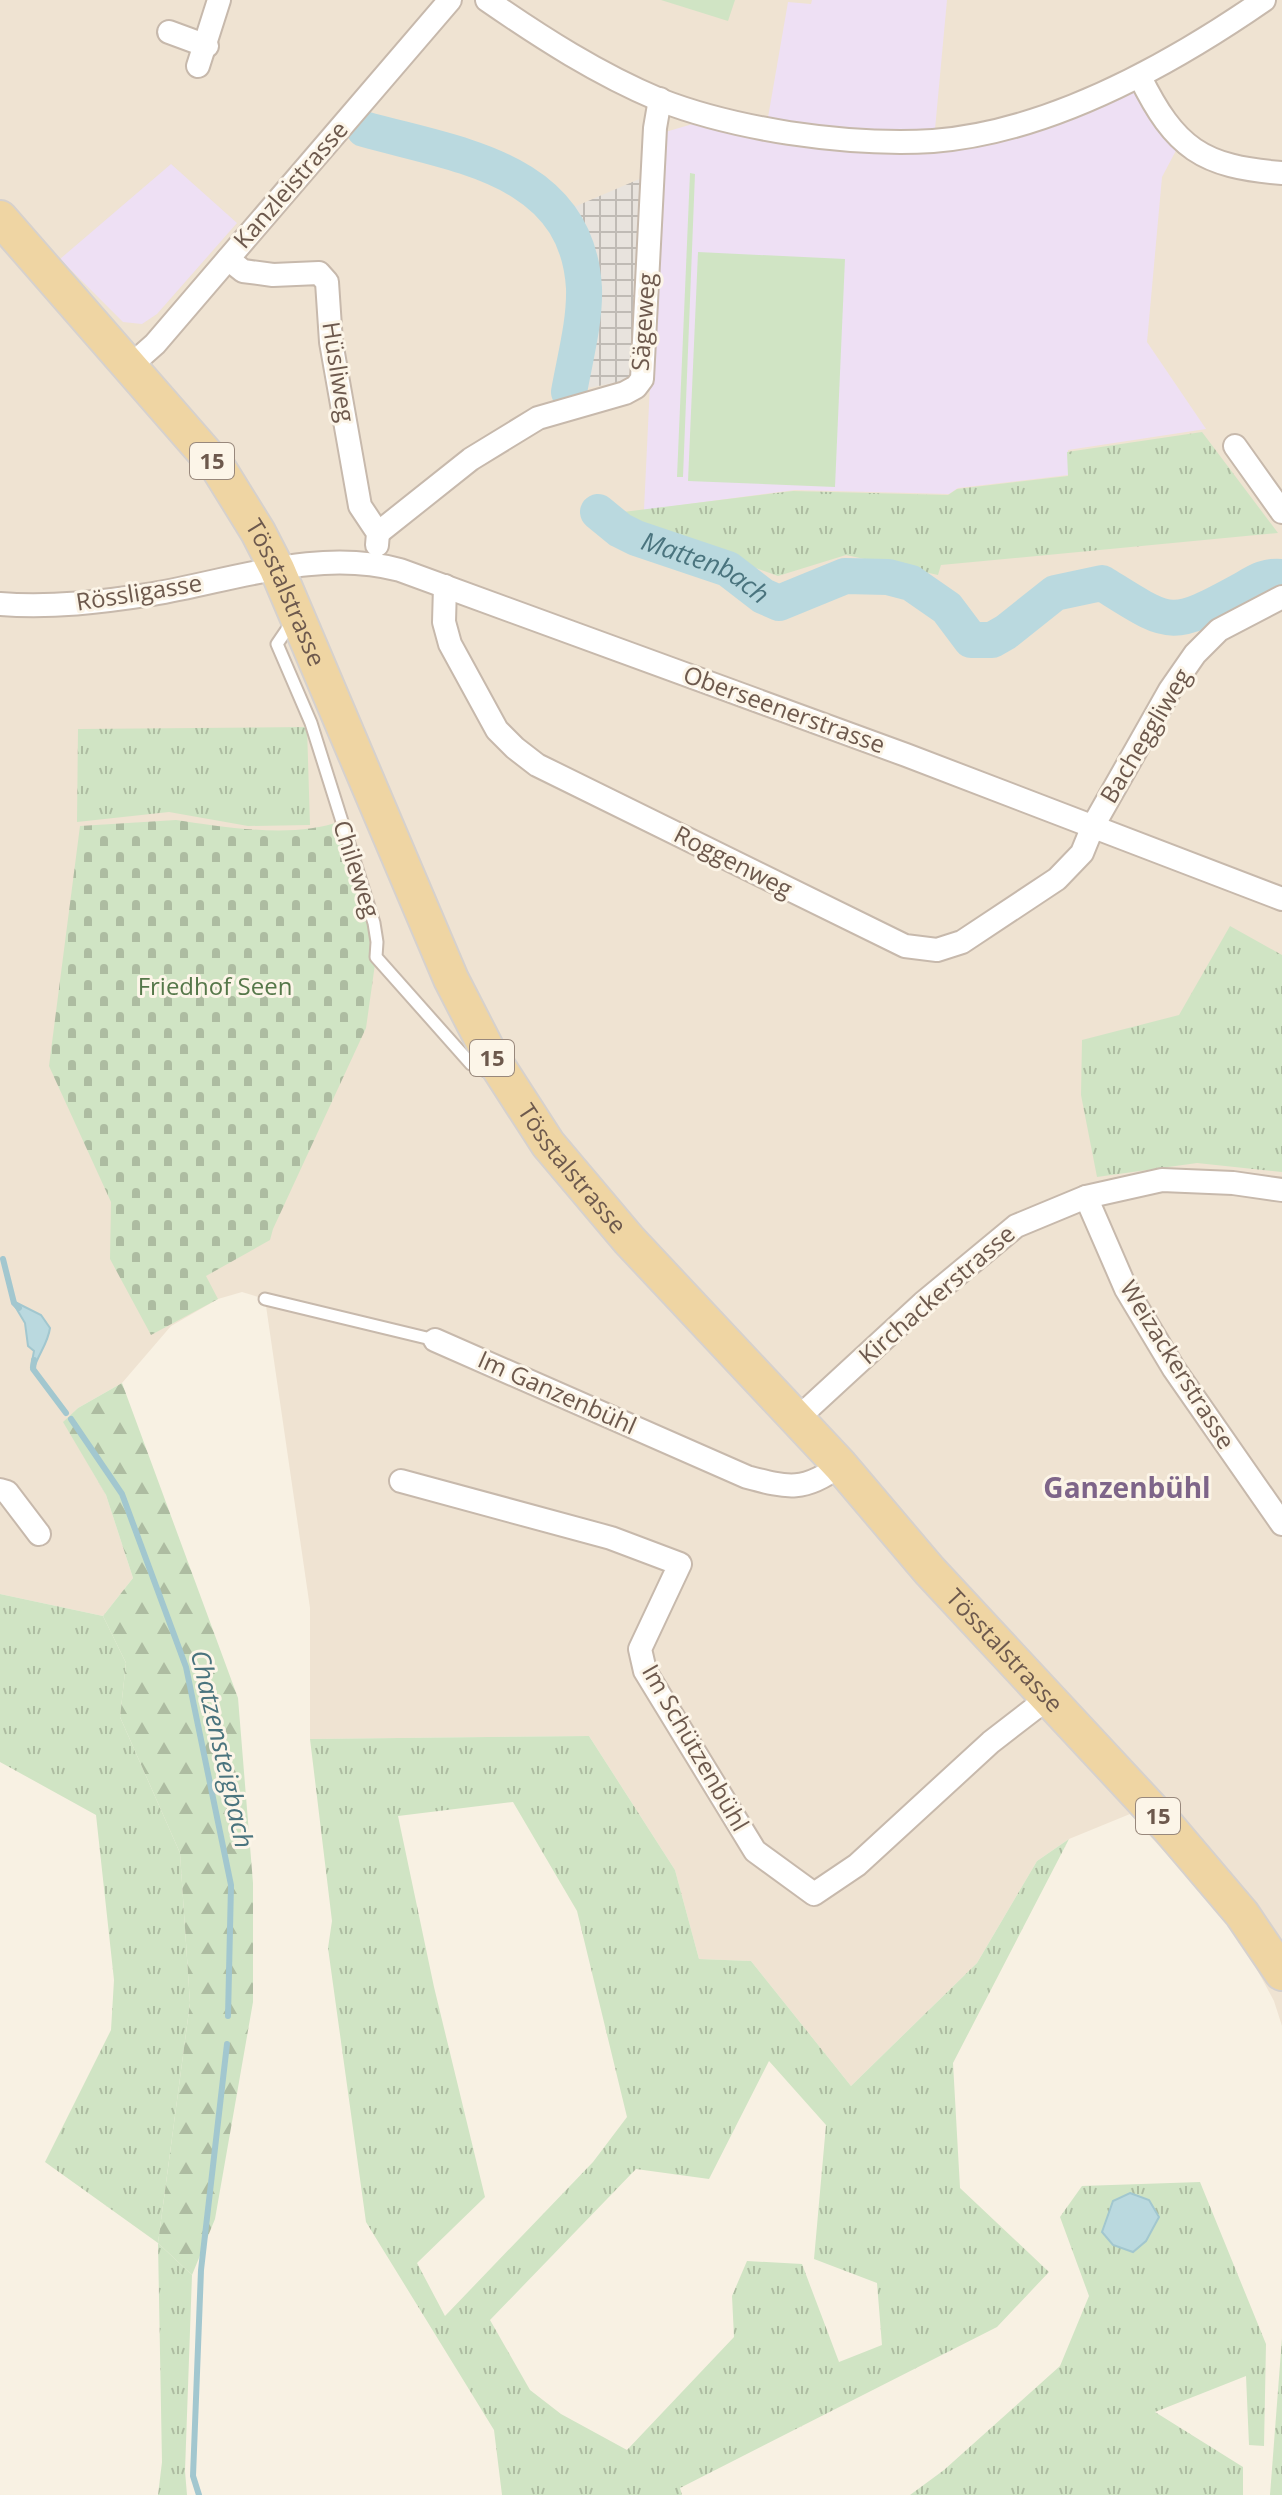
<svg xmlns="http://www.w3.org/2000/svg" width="1282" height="2495" font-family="'Open Sans',sans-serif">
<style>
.residential{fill:#efe3d2}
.industrial{fill:url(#industrial-grid)}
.education{fill:#eee0f4}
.grass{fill:url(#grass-tufts);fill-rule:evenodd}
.forest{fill:url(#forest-firs)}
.cemetery{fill:url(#cemetery-stones)}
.pitch{fill:#d0e4c4}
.water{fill:#bad9df;stroke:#a2c7cf;stroke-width:2}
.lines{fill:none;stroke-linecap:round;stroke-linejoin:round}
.stream{stroke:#a2c7cf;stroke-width:6}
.river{stroke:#bad9df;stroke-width:36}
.lane-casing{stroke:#c7b9ac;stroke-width:15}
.street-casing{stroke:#c7b9ac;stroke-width:26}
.primary-casing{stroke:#d6d1cd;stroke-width:38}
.lane{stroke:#fff;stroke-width:11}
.street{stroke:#fff;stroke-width:22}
.primary{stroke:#efd5a3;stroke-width:34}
.labels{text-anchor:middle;stroke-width:6;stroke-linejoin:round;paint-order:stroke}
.shield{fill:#fcf5e8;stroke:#98887c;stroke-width:2}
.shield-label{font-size:22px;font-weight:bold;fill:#6d594d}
.street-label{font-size:24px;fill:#6d594d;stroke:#fcf5e8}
.park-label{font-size:24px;fill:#557749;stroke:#fcf5e8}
.water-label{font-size:26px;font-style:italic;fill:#4a747e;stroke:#fcf5e8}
.quarter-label{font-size:28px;font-weight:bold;fill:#7e6589;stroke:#fcf5e8}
</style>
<defs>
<pattern id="industrial-grid" width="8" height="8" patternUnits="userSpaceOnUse" patternTransform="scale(2)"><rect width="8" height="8" fill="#e8e3dd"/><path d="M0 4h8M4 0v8" fill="none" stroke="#c0bbb5"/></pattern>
<pattern id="grass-tufts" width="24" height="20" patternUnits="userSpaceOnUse" patternTransform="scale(2)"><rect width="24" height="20" fill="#d0e4c4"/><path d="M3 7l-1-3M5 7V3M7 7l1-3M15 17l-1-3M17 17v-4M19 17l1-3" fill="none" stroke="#adbca1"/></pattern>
<pattern id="forest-firs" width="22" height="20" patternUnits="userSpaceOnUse" patternTransform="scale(2)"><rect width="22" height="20" fill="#d0e4c4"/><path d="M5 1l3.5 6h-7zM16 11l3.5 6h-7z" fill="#adbca1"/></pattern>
<pattern id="cemetery-stones" width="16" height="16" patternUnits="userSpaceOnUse" patternTransform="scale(2)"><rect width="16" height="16" fill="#d0e4c4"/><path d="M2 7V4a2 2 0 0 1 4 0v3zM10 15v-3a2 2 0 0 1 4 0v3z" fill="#adbca1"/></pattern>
</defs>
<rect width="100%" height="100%" fill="#f8f1e3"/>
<!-- residential -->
<polygon class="residential" points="0,0 1282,0 1282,2026 1274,2001 1241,1940 1212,1904 1130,1814 1069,1839 1037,1861 977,1963 851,2086 751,1961 699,1959 675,1870 589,1736 310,1739 310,1608 265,1299 242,1292 218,1299 171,1326 122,1383 78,1408 64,1422 106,1495 133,1578 103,1616 0,1594"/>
<!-- industrial -->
<polygon class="industrial" points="644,177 637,367 625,381 577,390 582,353 597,339 598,257 574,207"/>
<!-- education -->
<g class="education">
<polygon points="812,0 947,0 934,140 1140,77 1181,141 1162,177 1147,342 1206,429 1068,450 1068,475 958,488 949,494 795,490 644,510 662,133 713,118 766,129 788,2 811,4"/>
<polygon points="171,164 237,223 157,314 142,324 123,322 60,259"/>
</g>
<!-- grass -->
<g class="grass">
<polygon points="1202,432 1278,533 941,565 938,575 846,555 778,576 621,519 623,512 793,491 948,495 957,489 1068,476 1067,452"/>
<polygon points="307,727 310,825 248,826 169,812 77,822 78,729"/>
<polygon points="1230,926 1282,955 1282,1172 1197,1163 1097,1177 1081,1095 1082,1040 1179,1015"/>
<polygon points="0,1594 103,1616 126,1663 120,1717 180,1853 190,2003 158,2243 192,2275 185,2471 187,2495 158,2495 162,2462 158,2243 45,2162 111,2030 114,1980 96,1815 0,1762"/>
<path d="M589 1736 675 1870 699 1959 751 1961 851 2086 977 1963 1037 1861 1069 1839 953 2063 960 2188 1049 2272 997 2327 680 2488 682 2495H502L494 2430 366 2222 328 1948 332 1921 310 1739ZM513 1802 577 1911 627 2117 593 2162 445 2316 417 2263 485 2197 434 1987 398 1816ZM769 2061 826 2125 814 2259 877 2283 882 2345 839 2362 802 2264 747 2261 732 2296 734 2337 627 2450 561 2414 530 2390 490 2320 636 2169 709 2179Z"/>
<polygon points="1200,2182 1266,2344 1264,2446 1249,2445 1246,2376 1155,2412 1243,2467 1243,2495 910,2495 944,2470 1060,2366 1089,2296 1060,2217 1082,2186"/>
<polygon points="1282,2338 1282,2495 1270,2495"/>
</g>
<!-- forest -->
<polygon class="forest" points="122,1383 238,1698 253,1883 253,2002 215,2219 192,2275 158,2243 190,2003 180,1853 120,1717 126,1663 103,1616 133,1578 106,1495 63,1422 78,1408"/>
<!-- cemetery -->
<path class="cemetery" d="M176 820C222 827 296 839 340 821L374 923 376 957 366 1028 273 1229 270 1240 206 1276 218 1299 151 1335 110 1259 111 1202 49 1066 80 826Z"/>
<!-- pitch -->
<g class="pitch">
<polygon points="661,0 735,0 728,21"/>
<polygon points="690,173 695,174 683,477 677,477"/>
<polygon points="698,252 845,259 835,487 688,481"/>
</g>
<!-- water -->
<g class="water">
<path d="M15 1302 41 1315 50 1328C48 1343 39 1353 34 1368L31 1367 34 1351 28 1346 25 1323 13 1303Z"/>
<polygon points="1130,2193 1149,2200 1159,2217 1146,2241 1133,2252 1113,2245 1102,2232 1113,2201"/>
</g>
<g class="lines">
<!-- stream -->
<g class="stream">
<polyline points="3,1259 14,1303 19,1308"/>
<polyline points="34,1360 33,1369 66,1413"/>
<polyline points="71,1419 122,1494 186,1667 231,1885 228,2016"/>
<polyline points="199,2495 193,2476 201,2270 227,2044"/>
</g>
<!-- river -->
<g class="river">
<path d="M364 129C456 155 577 167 584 288 585 322 575 358 569 392"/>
<path id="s1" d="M598 512 620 530 636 538 728 569 763 596 779 603 845 576 888 577 911 583 947 608 971 640H992L1006 632 1055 593 1102 583C1171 626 1169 630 1242 590 1256 582 1266 575 1282 577"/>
</g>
<defs>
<g id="lane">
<polyline points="294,619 277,644 311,723 374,923 377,942 376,957 471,1064 492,1074"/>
<polyline points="265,1299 435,1340"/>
</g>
<g id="street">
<path d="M487 0C542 38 598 74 660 100 701 116 745 126 789 133 836 140 885 144 933 141 1050 132 1170 65 1264 0"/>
<polyline points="169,32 207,46"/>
<polyline points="198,66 219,0"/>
<path d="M1140 77C1175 148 1202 167 1282 173"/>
<polyline points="228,259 243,271 273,275 319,273 327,282 331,342 360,506 378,533 377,545"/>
<polyline points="129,367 155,344 450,0"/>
<polyline points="1235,446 1282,512"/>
<polyline points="378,533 471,459 538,418 625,393 636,387 642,379 655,128 660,99"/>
<polyline points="445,586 444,622 450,644 497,730 515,748 537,765 905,946 937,950 962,942 1057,879 1082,853 1093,826 1170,690 1195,654 1219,630 1282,597"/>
<path d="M0 604C51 608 102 602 153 594 235 580 318 548 400 570L906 755 1282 899"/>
<polyline points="1086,1197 1126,1289 1174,1369 1282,1524"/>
<path d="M435 1340 747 1477C788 1488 805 1492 840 1465"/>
<polyline points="797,1419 923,1303 1016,1226 1086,1197 1162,1180 1233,1183 1282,1190"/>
<polyline points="401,1481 611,1538 680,1564 640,1649 645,1671 755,1851 814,1894 857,1865 991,1742 1035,1708 1043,1693"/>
<polyline points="0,1490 7,1492 39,1534"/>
</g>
<g id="primary">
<path id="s2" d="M0 218 219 469 258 532 277 569 451 979 488 1051 548 1144 629 1240 840 1465 929 1570 1169 1828 1242 1914 1282 1973"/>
</g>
</defs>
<!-- lane casing -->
<use href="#lane" class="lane-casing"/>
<!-- street casing -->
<use href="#street" class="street-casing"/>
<!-- primary casing -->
<use href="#primary" class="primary-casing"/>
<!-- lane -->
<use href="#lane" class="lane"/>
<!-- street -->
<use href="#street" class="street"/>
<!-- primary -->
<use href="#primary" class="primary"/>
</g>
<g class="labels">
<!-- shield labels -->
<g class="shield">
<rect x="190" y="443" width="44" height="36" rx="6"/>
<rect x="470" y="1040" width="44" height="36" rx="6"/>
<rect x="1136" y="1798" width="44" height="36" rx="6"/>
</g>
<g class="shield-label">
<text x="212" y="469">15</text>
<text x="492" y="1066">15</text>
<text x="1158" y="1824">15</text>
</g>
<!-- street labels -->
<g class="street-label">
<text transform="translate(291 185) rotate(-49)" y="8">Kanzleistrasse</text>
<text transform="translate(644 322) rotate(-86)" y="8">Sägeweg</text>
<text transform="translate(338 372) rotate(81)" y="8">Hüsliweg</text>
<text transform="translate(139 593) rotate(-9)" y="8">Rössligasse</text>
<text dy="8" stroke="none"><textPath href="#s2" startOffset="474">Tösstalstrasse</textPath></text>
<text transform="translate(784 710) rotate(20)" y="8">Oberseenerstrasse</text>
<text transform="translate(1146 736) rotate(-59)" y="8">Bacheggliweg</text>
<text transform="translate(733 862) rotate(27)" y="8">Roggenweg</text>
<text transform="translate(356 869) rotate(72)" y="8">Chileweg</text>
<text dy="8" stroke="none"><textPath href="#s2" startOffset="1120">Tösstalstrasse</textPath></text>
<text transform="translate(937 1295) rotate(-41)" y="8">Kirchackerstrasse</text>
<text transform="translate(1177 1365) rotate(58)" y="8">Weizackerstrasse</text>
<text transform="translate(557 1393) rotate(24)" y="8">Im Ganzenbühl</text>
<text dy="8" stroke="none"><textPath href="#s2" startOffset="1768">Tösstalstrasse</textPath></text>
<text transform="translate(695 1748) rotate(60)" y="8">Im Schützenbühl</text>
</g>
<!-- park labels -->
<g class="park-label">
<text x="215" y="995">Friedhof Seen</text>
</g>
<!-- water labels -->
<g class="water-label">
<text dy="9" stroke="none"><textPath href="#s1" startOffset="122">Mattenbach</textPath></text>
<text transform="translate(222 1749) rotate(77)" y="9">Chatzensteigbach</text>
</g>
<!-- quarter labels -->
<g class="quarter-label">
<text x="1127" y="1498">Ganzenbühl</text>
</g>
</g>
</svg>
